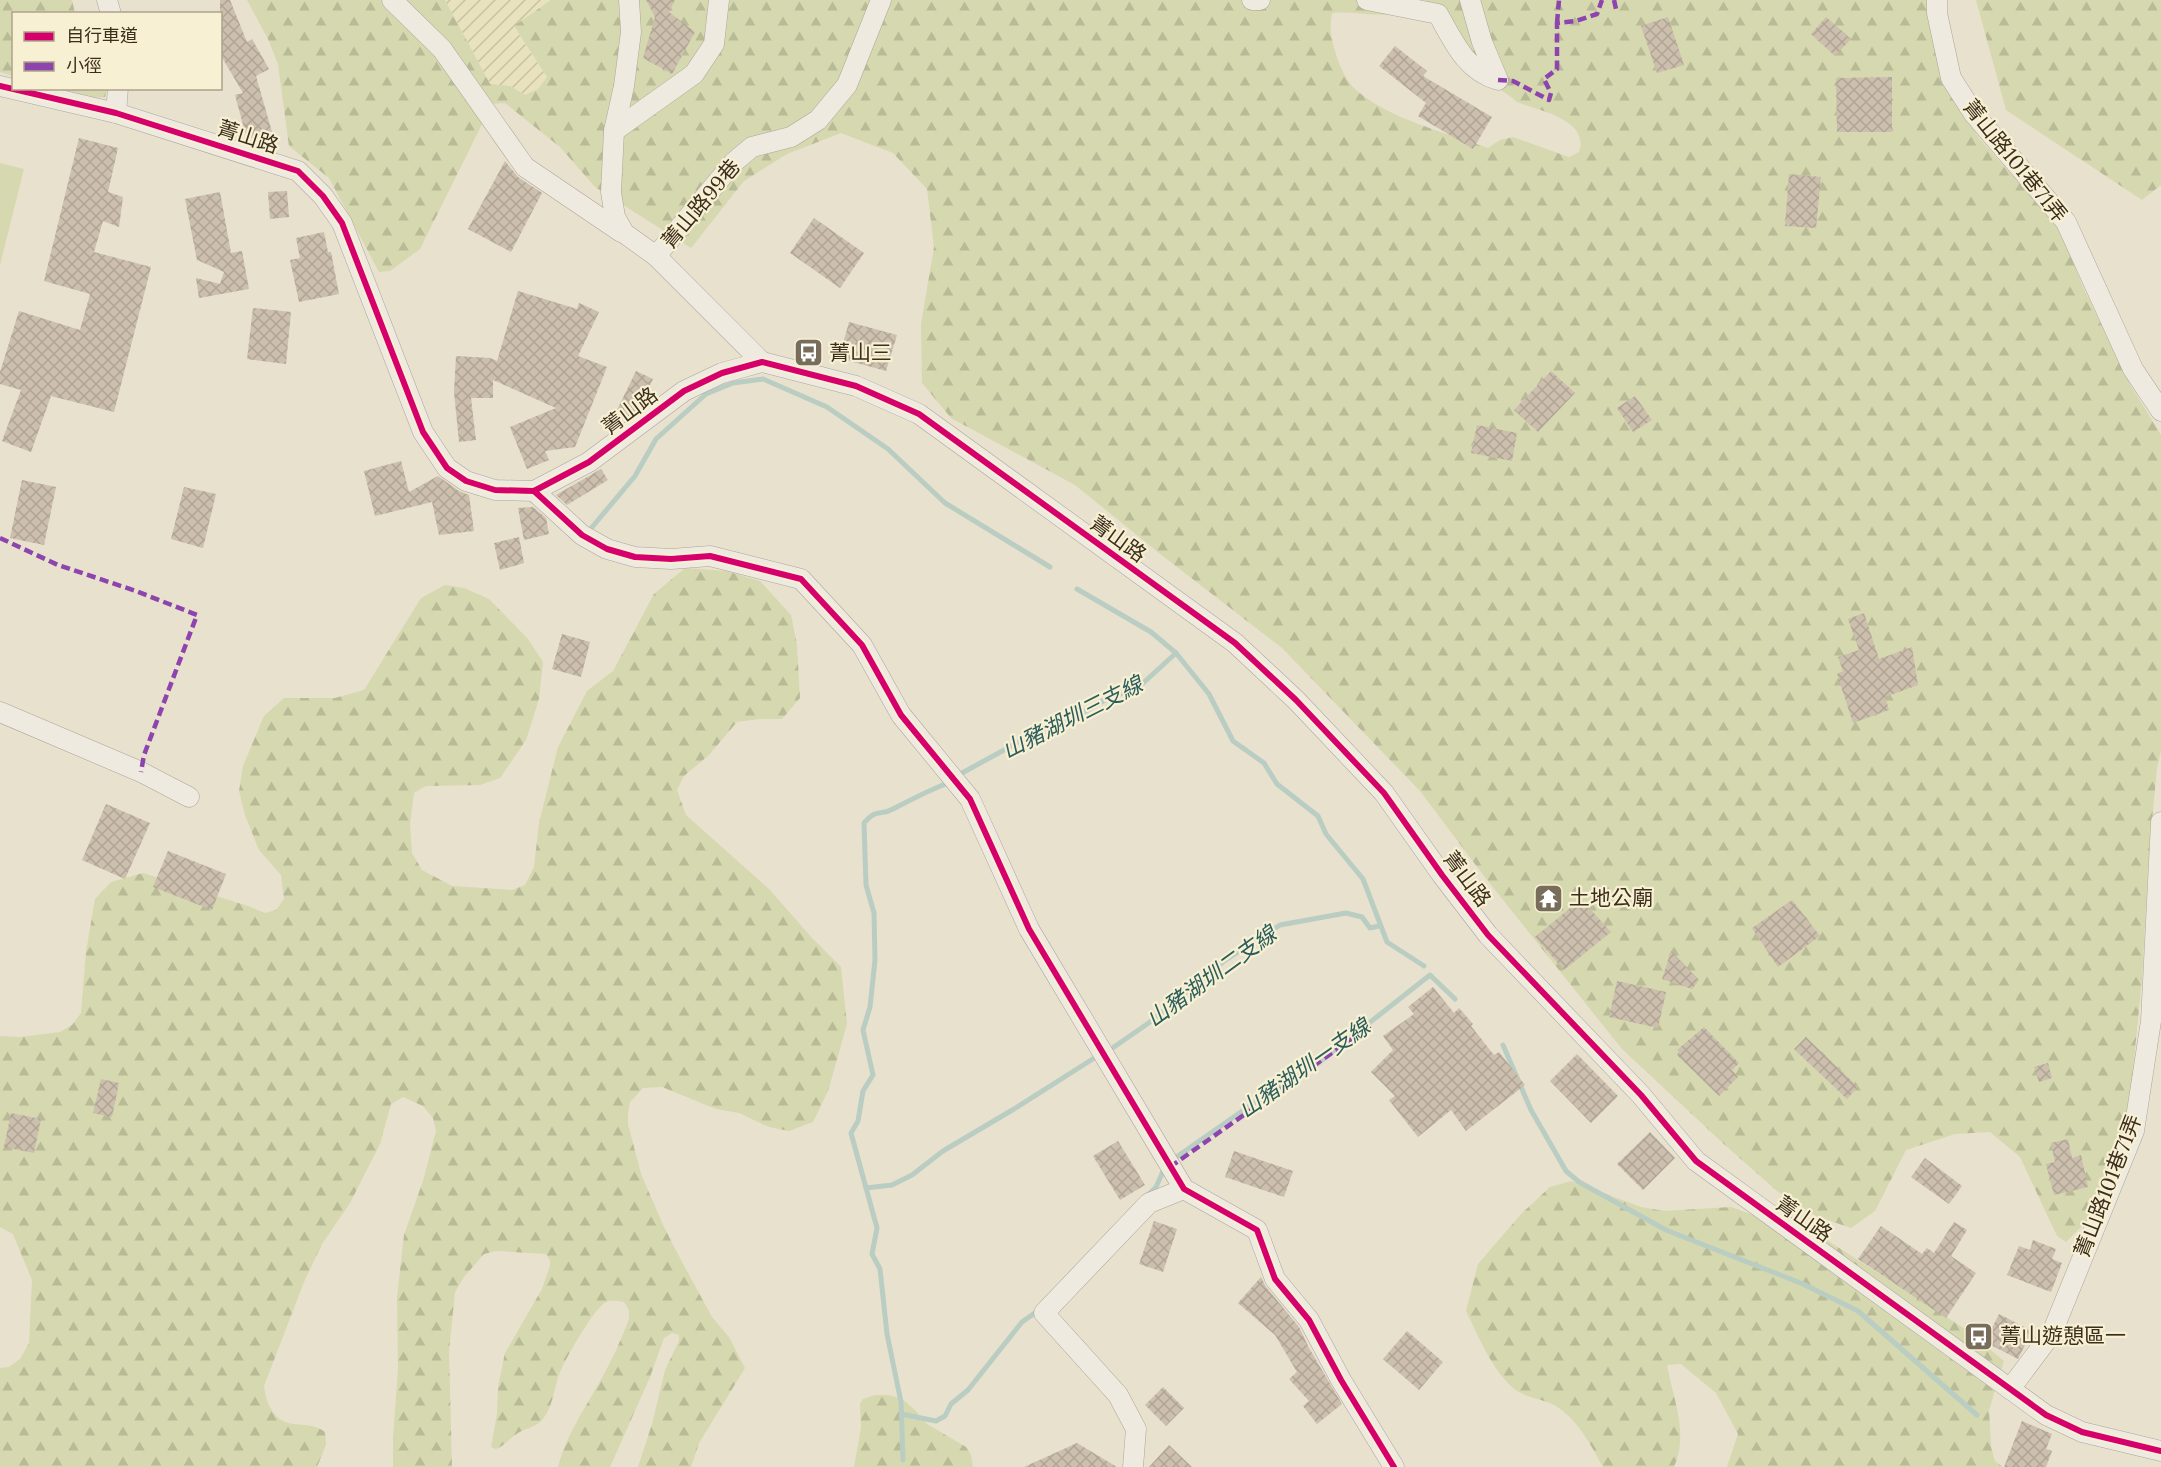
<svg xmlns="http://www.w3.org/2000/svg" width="2161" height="1467" font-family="Lora,'Noto Sans TC',serif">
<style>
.farmland{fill:url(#farmland-furrows)}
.forest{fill:url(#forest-firs)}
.garden{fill:#d6d8af}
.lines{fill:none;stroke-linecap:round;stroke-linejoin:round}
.stream{stroke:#bacdc2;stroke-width:5}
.building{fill:url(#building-cross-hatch)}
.minor-casing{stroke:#ada597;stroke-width:21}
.minor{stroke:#eeeae0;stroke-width:20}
.quiet{stroke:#8e44ad;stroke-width:4.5;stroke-dasharray:9 4.5;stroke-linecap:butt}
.cycleway-casing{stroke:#f8f0d3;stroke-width:10}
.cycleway{stroke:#d6006c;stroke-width:6}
.labels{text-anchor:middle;stroke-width:4.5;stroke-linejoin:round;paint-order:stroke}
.street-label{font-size:21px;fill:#3c2e1d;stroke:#f8f0d3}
.poi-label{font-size:21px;fill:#3c2e1d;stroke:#f8f0d3;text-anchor:start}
.water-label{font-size:22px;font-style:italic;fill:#2b5d5d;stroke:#f8f0d3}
</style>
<defs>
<pattern id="farmland-furrows" width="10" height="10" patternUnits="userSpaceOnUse" patternTransform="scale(1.5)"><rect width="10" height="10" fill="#e8e2be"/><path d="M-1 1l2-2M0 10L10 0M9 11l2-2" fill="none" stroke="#c8c2a3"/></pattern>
<pattern id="forest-firs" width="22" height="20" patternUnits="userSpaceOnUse" patternTransform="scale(1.5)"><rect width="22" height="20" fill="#d6d8af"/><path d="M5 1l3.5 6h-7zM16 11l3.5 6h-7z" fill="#b9ba96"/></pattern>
<pattern id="building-cross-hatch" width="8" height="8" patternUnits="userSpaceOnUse" patternTransform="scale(1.5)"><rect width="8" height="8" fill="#ccbfae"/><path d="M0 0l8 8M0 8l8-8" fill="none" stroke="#b0a495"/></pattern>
</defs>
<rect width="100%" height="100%" fill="#e8e1ce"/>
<!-- farmland -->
<polygon class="farmland" points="445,0 551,0 514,27 547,77 545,82 530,94 525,95 510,86 490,84"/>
<!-- forest -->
<g class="forest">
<polygon points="0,0 72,0 75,13 14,14 13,76 0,72"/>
<path d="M247 0H445L490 84 510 86 525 95 538 89 547 77 514 26 551 0H1401L1395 14C1374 17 1354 11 1332 13 1329 27 1331 40 1336 54 1339 66 1347 82 1356 90 1389 119 1447 133 1488 148L1500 140 1513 137 1569 157 1579 152C1590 120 1540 111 1517 102 1504 90 1488 84 1473 74 1445 56 1436 29 1425 0H1929V24L1937 59 1950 91 1979 138 2060 230 2083 287 2131 386 2161 435V751L2157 768 2149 853 2142 979 2129 1110 2086 1222 2066 1242 2057 1236 2020 1157 1990 1132 1955 1134 1906 1150 1875 1211 1851 1228 1816 1216 1777 1191 1725 1145 1622 1049 1484 876 1420 791 1282 648 1164 557 1075 485 951 418 922 383 921 324 934 247 927 189 893 153 841 133 787 154 744 181 691 248 595 187 560 147 505 103 492 104 420 249 390 271 379 272 329 178 289 146 278 64 268 39Z"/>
<polygon points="1976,0 2161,0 2161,185 2142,200 2006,110"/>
<polygon points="61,89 107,89 105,97 96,98"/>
<path d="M685 568 726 571 760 581 791 615 797 645 800 698 782 719H759L737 722 709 755 684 776 677 790 686 815 769 889 813 939 841 967 847 1024 828 1091 813 1122 789 1131 769 1127 739 1113 716 1109 662 1087 643 1088 630 1102 628 1113V1124L641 1174 663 1225 682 1262 712 1317 729 1337 745 1368 699 1443 691 1467H638L652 1424 665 1370 679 1341V1335L672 1333 664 1338 650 1377 610 1467H558C567 1434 583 1412 599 1383 611 1362 621 1341 629 1319V1310L624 1302C618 1301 612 1299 606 1302 594 1308 566 1358 560 1372 554 1386 554 1403 545 1416 538 1427 528 1427 518 1433 510 1438 504 1446 496 1449L491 1447 497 1414 498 1387 505 1353 542 1289 550 1266V1260L546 1254 496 1251 484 1254 464 1277 455 1292 449 1351 452 1467H393V1438L398 1369 397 1298 404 1235 423 1181 436 1131 433 1118 423 1106 403 1097 391 1104 380 1144 350 1203 322 1244 304 1282 264 1386C265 1395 267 1402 271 1409 284 1433 308 1418 325 1432L326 1445 317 1467H0V1368L9 1367 20 1359 29 1343 32 1280 13 1234 0 1227V1036L20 1037 60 1032 72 1025 81 1013 86 952 95 899 111 882 143 873 248 906 265 913 276 910 284 899 281 875 259 850 245 815 239 791 243 766 264 716 284 698H335L364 690 421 598 445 585 464 588 489 599 528 639 543 662 539 699 526 740 500 778 480 785 426 786 414 793 410 824 412 853 422 870 452 886 512 890 525 885 534 867 539 823 558 747 587 691 613 671 654 594Z"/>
<path d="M1571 1181 1641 1207 1664 1211 1731 1207 1756 1216 1805 1226 1965 1329 2004 1361 1989 1410 1991 1447 1995 1461 2003 1467H1727L1738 1434 1716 1393 1681 1364 1667 1365C1673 1399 1689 1433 1674 1467H1603C1590 1444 1578 1419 1554 1405 1541 1398 1524 1398 1512 1387 1490 1366 1479 1337 1466 1311L1478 1264 1522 1213 1550 1187Z"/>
<polygon points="875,1395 888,1395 902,1399 915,1410 927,1424 966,1447 971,1455 973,1467 854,1467 861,1428 860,1404 863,1399"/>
</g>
<!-- garden -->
<polygon class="garden" points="0,163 24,169 0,265"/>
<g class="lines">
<!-- stream -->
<g class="stream">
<polyline points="588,532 635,476 656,439 706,394 733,383 763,379 827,407 888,449 945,503 1050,567"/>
<polyline points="1077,589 1151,632 1176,653 1209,694 1233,741 1264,763 1277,784 1318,816 1326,834 1363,879 1387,942 1424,966"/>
<polyline points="962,773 1059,720 1074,718 1103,701 1141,685 1176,653"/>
<polyline points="1503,1045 1531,1110 1566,1171 1579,1182 1666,1230 1803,1284 1858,1311 1977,1415"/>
<polyline points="1114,1047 1150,1022 1224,961 1280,925 1346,913 1362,917 1370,928 1379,926"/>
<polyline points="1175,1158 1278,1086 1312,1068 1430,975 1455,999"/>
<polyline points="866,1188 892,1185 912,1175 943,1151 1014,1109 1099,1055"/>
<polyline points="1148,1195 1156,1187 1165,1167"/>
<polyline points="901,1414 936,1421 945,1416 951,1404 968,1390 1022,1322 1039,1310"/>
<path d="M903 1460 901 1402 887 1334 880 1269 872 1254 877 1228 851 1133 858 1121 863 1091 873 1075 863 1030 870 1007 875 960 874 913 866 885 864 823C878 807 879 817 893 809 912 799 930 790 950 782"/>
</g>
</g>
<!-- building -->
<g class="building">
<polygon points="220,0 230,0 247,42 252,39 269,69 256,76 272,132 247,139 235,95 243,93 220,54"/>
<polygon points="646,0 675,0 669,12 695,32 672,74 643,58 655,17"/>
<polygon points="1668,17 1684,65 1657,73 1641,26"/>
<polygon points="1826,17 1851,39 1835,56 1811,34"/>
<polygon points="1395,46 1427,71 1423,76 1492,117 1473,149 1418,116 1426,103 1379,66"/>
<polygon points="1892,77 1892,132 1837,132 1836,78"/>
<polygon points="79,138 118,148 108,192 123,197 119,227 103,221 94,252 151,267 114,412 51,396 31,452 2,441 21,390 0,384 0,372 19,311 80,330 90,294 44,281"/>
<polygon points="505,161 518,177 542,193 511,252 468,229"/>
<polygon points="1789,174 1821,177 1816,228 1785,226"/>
<polygon points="287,191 289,217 270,219 268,192"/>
<polygon points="220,192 231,253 242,251 249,289 199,298 196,278 220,284 224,272 197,260 185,199"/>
<polygon points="814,218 864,253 840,288 790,253"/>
<polygon points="324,232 328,252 331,252 339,294 299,302 290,260 300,258 296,238"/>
<polygon points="518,291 577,309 579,303 599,312 578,356 607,367 575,447 545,451 549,460 527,469 510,427 556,408 493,380 493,398 471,398 476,440 459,442 454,392 456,356 490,358 497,361"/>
<polygon points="253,308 291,312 286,364 247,359"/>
<polygon points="849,322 897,335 886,371 839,358"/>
<polygon points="636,371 653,379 638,410 630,417 617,410"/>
<polygon points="1551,371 1575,393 1538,432 1514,410"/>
<polygon points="1635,396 1652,420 1633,432 1617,408"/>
<polygon points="1477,425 1517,433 1512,461 1471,453"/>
<polygon points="401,461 409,492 438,476 459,491 469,495 474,531 439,535 432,502 375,516 364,471"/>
<polygon points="601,469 608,480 567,505 556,495"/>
<polygon points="22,480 56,487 44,545 10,538"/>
<polygon points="184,487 216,494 203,548 171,539"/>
<polygon points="533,507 546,518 549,534 524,540 518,508"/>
<polygon points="519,537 524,563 500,570 494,543"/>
<polygon points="1864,613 1879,659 1912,647 1918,685 1885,697 1889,710 1853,723 1837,674 1843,671 1838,657 1859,650 1848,619"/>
<polygon points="562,634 590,642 581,677 552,669"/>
<polygon points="106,804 150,823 125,879 82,860"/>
<polygon points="168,851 226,874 212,910 153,887"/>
<polygon points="1581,899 1611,932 1564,970 1535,937"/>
<polygon points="1792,900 1820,936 1778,967 1752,928"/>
<polygon points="1671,951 1699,980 1692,989 1662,979"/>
<polygon points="1617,981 1666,992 1658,1028 1609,1017"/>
<polygon points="1433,987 1454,1013 1459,1008 1473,1024 1471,1026 1494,1055 1499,1052 1525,1085 1466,1131 1451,1110 1418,1137 1389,1100 1395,1096 1371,1072 1393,1050 1383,1036 1414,1014 1408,1007"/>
<polygon points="1704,1027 1739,1063 1732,1070 1738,1077 1719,1096 1677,1055 1679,1052 1677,1050"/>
<polygon points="1806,1037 1858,1087 1847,1099 1794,1049"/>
<polygon points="1577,1054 1618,1096 1591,1123 1550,1081"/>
<polygon points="2048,1063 2052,1078 2039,1082 2034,1067"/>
<polygon points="101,1079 119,1083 112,1117 93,1113"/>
<polygon points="11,1113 41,1119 34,1153 4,1147"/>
<polygon points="1650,1132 1675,1158 1643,1190 1617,1164"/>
<polygon points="2068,1139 2072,1158 2081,1155 2088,1187 2054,1195 2046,1164 2055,1162 2051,1143"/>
<polygon points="1118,1141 1145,1185 1120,1200 1093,1156"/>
<polygon points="1234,1151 1293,1171 1284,1197 1225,1177"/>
<polygon points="1925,1158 1962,1186 1949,1204 1911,1177"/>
<polygon points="1154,1221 1177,1229 1163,1272 1139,1264"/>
<polygon points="1954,1222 1967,1230 1951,1256 1976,1273 1946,1318 1858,1259 1881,1226 1922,1254 1927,1248 1934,1253"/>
<polygon points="2033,1240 2056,1249 2052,1259 2062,1263 2051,1292 2007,1275 2019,1246 2030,1250"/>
<polygon points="1261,1277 1266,1287 1299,1327 1309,1348 1342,1404 1317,1424 1303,1406 1309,1401 1289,1379 1297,1372 1275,1335 1238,1303"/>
<polygon points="1999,1314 2032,1331 2018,1359 1985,1342"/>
<polygon points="1407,1331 1443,1362 1419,1390 1383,1359"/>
<polygon points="1163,1387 1184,1408 1166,1426 1145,1405"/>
<polygon points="2022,1421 2052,1434 2046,1449 2052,1451 2046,1467 2004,1467"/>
<polygon points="1077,1443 1117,1467 1024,1467"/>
<polygon points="1169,1445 1192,1467 1149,1467"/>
</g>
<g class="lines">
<defs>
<g id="minor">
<polyline points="107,0 111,14"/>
<polyline points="392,0 442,49 525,167 621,232"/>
<polyline points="629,0 631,32 624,86 614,131 611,192 615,217 624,233 656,256 762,362"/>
<polyline points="1252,0 1260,0"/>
<path d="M1367 0 1438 14C1454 42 1465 70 1498 80L1482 42 1470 0"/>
<polyline points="1937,0 1937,13 1951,78 1974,114 2066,222 2133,369 2161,411"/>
<polyline points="0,86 116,113 298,171 323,196 342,223 423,432 447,468 466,481 495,490 534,491 589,462 684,391 722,373 762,362 856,386 919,414 1235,643 1296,700 1384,793 1442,875 1488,935 1641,1095 1696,1161 2046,1415 2082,1432 2161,1451"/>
<polyline points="116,113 118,88"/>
<polyline points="614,131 694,74 714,44 719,0"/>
<polyline points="656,256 734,162 752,147 791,137 818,120 847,85 881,0"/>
<polyline points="534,491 582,535 607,549 635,557 671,559 710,556 801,579 862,645 901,715 970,799 1029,929 1184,1189 1257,1230 1275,1279 1309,1320 1341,1380 1394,1467"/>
<polyline points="0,712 141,772 189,797"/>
<polyline points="2010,1389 2052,1333 2134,1131 2151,1021 2161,822"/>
<polyline points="1133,1467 1136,1429 1118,1395 1044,1313 1149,1203 1184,1189"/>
</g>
</defs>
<!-- minor casing -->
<use href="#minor" class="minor-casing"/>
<!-- minor -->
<use href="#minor" class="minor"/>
<!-- quiet -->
<g class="quiet">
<polyline points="1614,0 1616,9"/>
<polyline points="1557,23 1559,0"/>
<polyline points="1498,80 1513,81 1549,100 1551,93 1544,79 1557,69 1557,23 1576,21 1597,14 1602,0"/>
<polyline points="0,538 58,565 136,591 197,615 144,755 141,772"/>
<polyline points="1170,1167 1370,1026"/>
</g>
<defs>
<g id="cycleway">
<polyline points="0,86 116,113 298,171 323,196 342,223 423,432 447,468 466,481 495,490 534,491 589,462 684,391 722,373 762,362 856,386 919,414 1235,643 1296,700 1384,793 1442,875 1488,935 1641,1095 1696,1161 2046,1415 2082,1432 2161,1451"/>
<polyline points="534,491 582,535 607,549 635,557 671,559 710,556 801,579 862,645 901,715 970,799 1029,929 1184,1189 1257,1230 1275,1279 1309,1320 1341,1380 1394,1467"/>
</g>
</defs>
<!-- cycleway casing -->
<use href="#cycleway" class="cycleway-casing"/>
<!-- cycleway -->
<use href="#cycleway" class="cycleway"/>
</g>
<!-- icons -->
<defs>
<symbol id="bus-square" viewBox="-11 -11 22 22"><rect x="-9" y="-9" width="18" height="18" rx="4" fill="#786d5b" stroke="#f8f0d3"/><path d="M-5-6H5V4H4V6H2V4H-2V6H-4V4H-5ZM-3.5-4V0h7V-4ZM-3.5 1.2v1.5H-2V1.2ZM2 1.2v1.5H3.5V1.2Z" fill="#fff"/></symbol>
<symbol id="temple-square" viewBox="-11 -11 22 22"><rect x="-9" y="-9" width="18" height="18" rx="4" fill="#786d5b" stroke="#f8f0d3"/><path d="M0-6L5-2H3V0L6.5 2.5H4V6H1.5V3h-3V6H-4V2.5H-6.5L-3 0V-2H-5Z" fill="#fff"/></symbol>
</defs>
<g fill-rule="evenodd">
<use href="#bus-square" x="792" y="336" width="33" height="33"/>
<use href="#temple-square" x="1532" y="882" width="33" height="33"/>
<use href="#bus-square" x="1962" y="1320" width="33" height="33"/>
</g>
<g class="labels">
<!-- street labels -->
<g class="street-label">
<text transform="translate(248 137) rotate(18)" y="7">菁山路</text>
<text transform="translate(2015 161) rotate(51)" y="7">菁山路101巷71弄</text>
<text transform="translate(701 204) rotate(-50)" y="7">菁山路99巷</text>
<text transform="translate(630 411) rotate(-37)" y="7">菁山路</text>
<text transform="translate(1118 539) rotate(36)" y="7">菁山路</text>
<text transform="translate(1467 879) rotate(53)" y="7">菁山路</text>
<text transform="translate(2108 1186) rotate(-69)" y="7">菁山路101巷71弄</text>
<text transform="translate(1804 1219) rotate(35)" y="7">菁山路</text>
</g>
<!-- poi labels -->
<g class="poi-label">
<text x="829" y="360">菁山三</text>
<text x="1569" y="905">土地公廟</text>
<text x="2000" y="1343">菁山遊憩區一</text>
</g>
<!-- water labels -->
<g class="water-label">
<text transform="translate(1072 717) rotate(-27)" y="8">山豬湖圳三支線</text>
<text transform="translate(1211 976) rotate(-36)" y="8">山豬湖圳二支線</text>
<text transform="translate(1304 1068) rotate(-35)" y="8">山豬湖圳一支線</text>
</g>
</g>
<!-- legend -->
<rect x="12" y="12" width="210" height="78" fill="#f8f0d3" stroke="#ada28a" stroke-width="1.5"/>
<rect x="24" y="32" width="30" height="9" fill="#d6006c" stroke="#ada28a" stroke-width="1.5"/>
<text x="66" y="42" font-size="18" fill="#3c2e1d">自行車道</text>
<rect x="24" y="62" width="30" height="9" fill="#8e44ad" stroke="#ada28a" stroke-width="1.5"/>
<text x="66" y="72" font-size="18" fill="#3c2e1d">小徑</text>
</svg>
